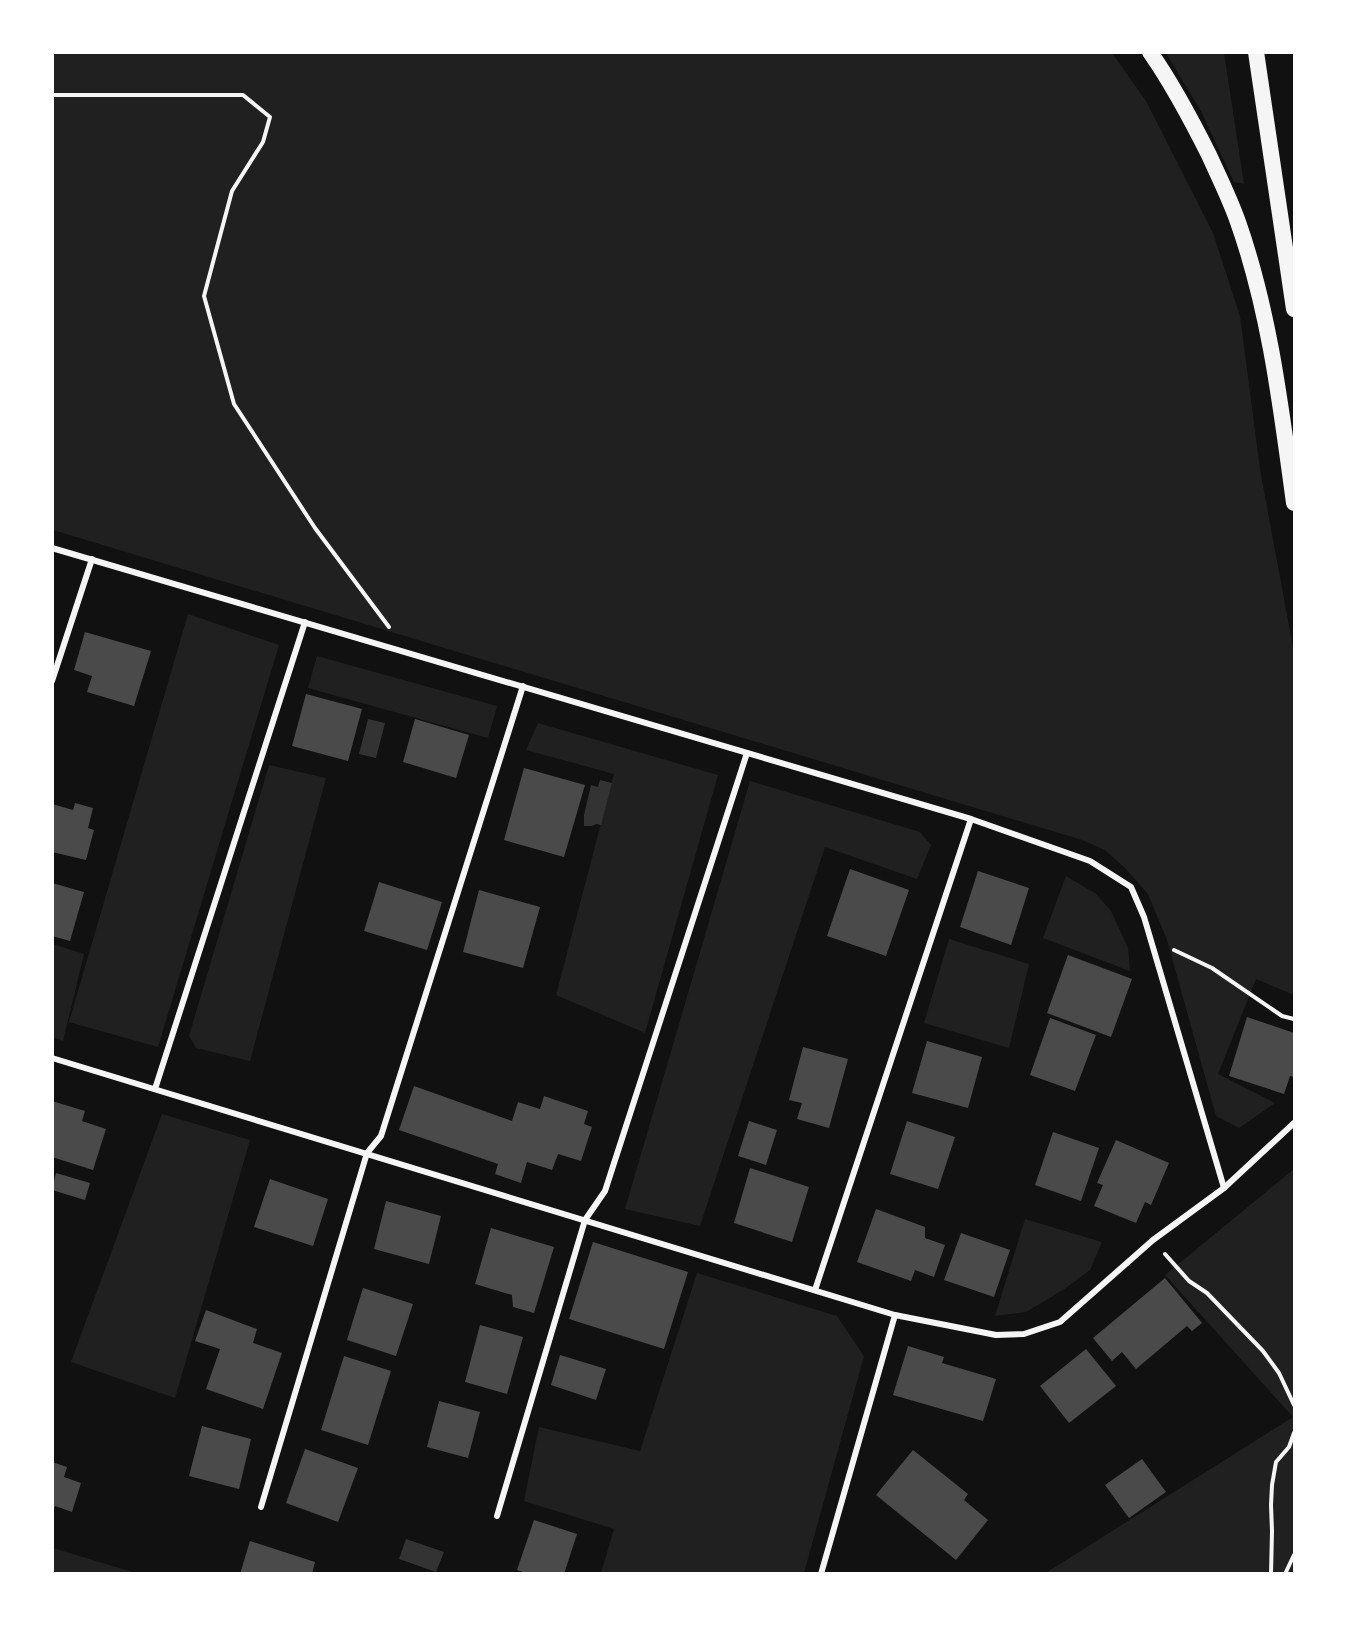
<svg xmlns="http://www.w3.org/2000/svg" width="1347" height="1626" font-family="Barlow,sans-serif">
<style>
.green{fill:#202020}
.water{fill:#333}
.building{fill:#4a4a4a}
.lines{fill:none;stroke-linecap:round;stroke-linejoin:round}
.path{stroke:#f5f5f5;stroke-width:4}
.minor{stroke:#f5f5f5;stroke-width:6}
.trunk{stroke:#f5f5f5;stroke-width:16}
</style>
<rect width="100%" height="100%" fill="#111"/>
<!-- green -->
<g class="green">
<polygon points="52,53 1112,53 1146,101 1213,233 1240,316 1260,469 1294,653 1294,995 1256,979 1218,1074 1275,1103 1239,1128 1216,1116 1167,940 1148,894 1126,869 1105,850 1082,840 53,530"/>
<polygon points="1166,53 1224,53 1244,184 1234,182 1201,111"/>
<polygon points="188,614 279,645 158,1047 69,1022"/>
<polygon points="317,656 497,706 488,738 308,688"/>
<polygon points="538,723 718,775 645,1033 556,995 614,774 526,750"/>
<polygon points="269,765 326,778 250,1061 196,1048 189,1036"/>
<polygon points="750,781 920,832 931,845 917,879 825,847 700,1226 625,1209"/>
<polygon points="1066,876 1096,894 1111,911 1128,948 1130,971 1043,938"/>
<polygon points="949,939 1029,964 1009,1048 924,1023"/>
<polygon points="53,944 84,954 63,1041 53,1037"/>
<polygon points="162,1114 250,1140 175,1398 71,1362"/>
<polygon points="1294,1169 1294,1573 1044,1574 1293,1417 1165,1275"/>
<polygon points="1025,1219 1102,1242 1090,1270 1063,1290 1026,1312 995,1316"/>
<polygon points="697,1273 837,1316 864,1356 804,1573 601,1573 614,1529 524,1501 539,1427 640,1451"/>
<polygon points="52,1548 53,1548 136,1573 53,1573"/>
</g>
<!-- water -->
<g class="water">
<polygon points="368,719 385,723 376,758 359,754"/>
<polygon points="600,780 612,783 601,825 596,824 592,826 584,826 584,815 591,785 598,787"/>
<polygon points="406,1539 444,1552 436,1572 399,1559"/>
</g>
<!-- building -->
<g class="building">
<polygon points="85,632 151,651 134,706 87,692 92,676 74,670"/>
<polygon points="306,694 362,709 348,761 292,746"/>
<polygon points="415,719 469,735 456,778 403,762"/>
<polygon points="524,768 585,785 564,857 504,840"/>
<polygon points="75,803 93,808 88,828 94,830 86,860 52,852 52,804 73,810"/>
<polygon points="850,869 909,890 886,956 827,936"/>
<polygon points="978,871 1029,888 1011,945 960,927"/>
<polygon points="379,882 442,902 427,950 364,931"/>
<polygon points="52,883 84,892 70,941 52,936"/>
<polygon points="479,890 540,907 523,968 463,952"/>
<polygon points="1068,955 1132,979 1111,1037 1047,1013"/>
<polygon points="1247,1017 1294,1033 1294,1077 1290,1076 1284,1094 1229,1076"/>
<polygon points="1050,1018 1096,1035 1075,1091 1030,1075"/>
<polygon points="927,1041 982,1057 968,1108 912,1093"/>
<polygon points="803,1047 848,1059 829,1128 797,1119 802,1103 789,1100"/>
<polygon points="414,1086 512,1121 518,1102 540,1109 544,1096 588,1111 584,1124 592,1127 581,1161 558,1154 552,1170 527,1162 521,1183 495,1174 498,1164 399,1130"/>
<polygon points="52,1101 85,1111 82,1121 106,1129 93,1170 52,1157"/>
<polygon points="749,1121 777,1130 766,1165 738,1156"/>
<polygon points="907,1121 955,1137 938,1189 890,1174"/>
<polygon points="1053,1132 1099,1148 1081,1201 1035,1185"/>
<polygon points="1116,1140 1169,1163 1151,1205 1145,1202 1136,1223 1094,1206 1103,1185 1097,1183"/>
<polygon points="750,1168 809,1187 792,1242 734,1223"/>
<polygon points="56,1173 90,1183 85,1200 52,1190"/>
<polygon points="270,1179 328,1199 313,1246 254,1227"/>
<polygon points="386,1201 441,1216 429,1264 374,1249"/>
<polygon points="876,1209 925,1227 925,1238 945,1245 934,1277 915,1270 911,1281 857,1262"/>
<polygon points="491,1228 554,1247 534,1313 513,1307 512,1295 475,1284"/>
<polygon points="961,1233 1010,1250 994,1297 944,1280"/>
<polygon points="593,1242 688,1272 664,1349 569,1319"/>
<polygon points="1165,1278 1202,1323 1192,1331 1187,1326 1136,1369 1122,1352 1112,1361 1093,1338"/>
<polygon points="363,1288 413,1304 396,1356 347,1340"/>
<polygon points="206,1310 257,1329 253,1343 282,1353 263,1409 206,1389 220,1349 195,1341"/>
<polygon points="480,1325 523,1337 507,1394 465,1382"/>
<polygon points="908,1346 944,1357 942,1363 996,1379 983,1421 893,1395"/>
<polygon points="1086,1349 1116,1386 1069,1423 1040,1386"/>
<polygon points="560,1355 606,1369 596,1400 551,1385"/>
<polygon points="344,1356 391,1371 368,1445 321,1430"/>
<polygon points="439,1401 480,1412 468,1458 427,1447"/>
<polygon points="202,1426 251,1439 239,1489 189,1476"/>
<polygon points="305,1449 358,1468 338,1522 286,1503"/>
<polygon points="913,1450 968,1494 964,1500 988,1520 956,1560 876,1495"/>
<polygon points="1142,1459 1166,1492 1129,1518 1105,1485"/>
<polygon points="52,1462 67,1467 64,1477 81,1483 72,1512 55,1506 52,1512"/>
<polygon points="534,1520 577,1534 564,1574 528,1574 517,1570"/>
<polygon points="250,1541 315,1562 312,1574 240,1574"/>
</g>
<g class="lines">
<!-- path -->
<g class="path">
<polyline points="52,95 243,95 270,117 263,142 232,191 204,296 234,404 315,528 389,627"/>
<polyline points="1174,950 1212,968 1282,1016 1294,1019"/>
<polyline points="1165,1254 1189,1281 1207,1293 1263,1351 1279,1373 1294,1405"/>
<polyline points="1271,1574 1272,1531 1271,1505 1272,1485 1276,1462 1289,1447 1294,1433"/>
<polyline points="1285,1574 1294,1555"/>
</g>
<!-- minor -->
<g class="minor">
<polyline points="52,548 971,819 1090,861 1131,887 1144,917 1224,1188"/>
<polyline points="52,681 92,559"/>
<polyline points="52,1058 895,1315 996,1335 1024,1334 1060,1322 1153,1240 1224,1188 1294,1123"/>
<polyline points="155,1089 305,622"/>
<polyline points="815,1290 971,819"/>
<polyline points="261,1507 367,1153 381,1136 523,686"/>
<polyline points="497,1516 585,1220 605,1191 747,753"/>
<polyline points="821,1574 895,1315"/>
</g>
<!-- trunk -->
<g class="trunk">
<path d="M1150 52C1173 85 1191 119 1209 155 1219 177 1230 199 1238 222 1270 313 1281 408 1294 503"/>
<polyline points="1256,52 1294,309"/>
</g>
</g>
<!-- border -->
<rect width="1347" height="1626" fill="none" stroke="#ffffff" stroke-width="108"/>
</svg>
